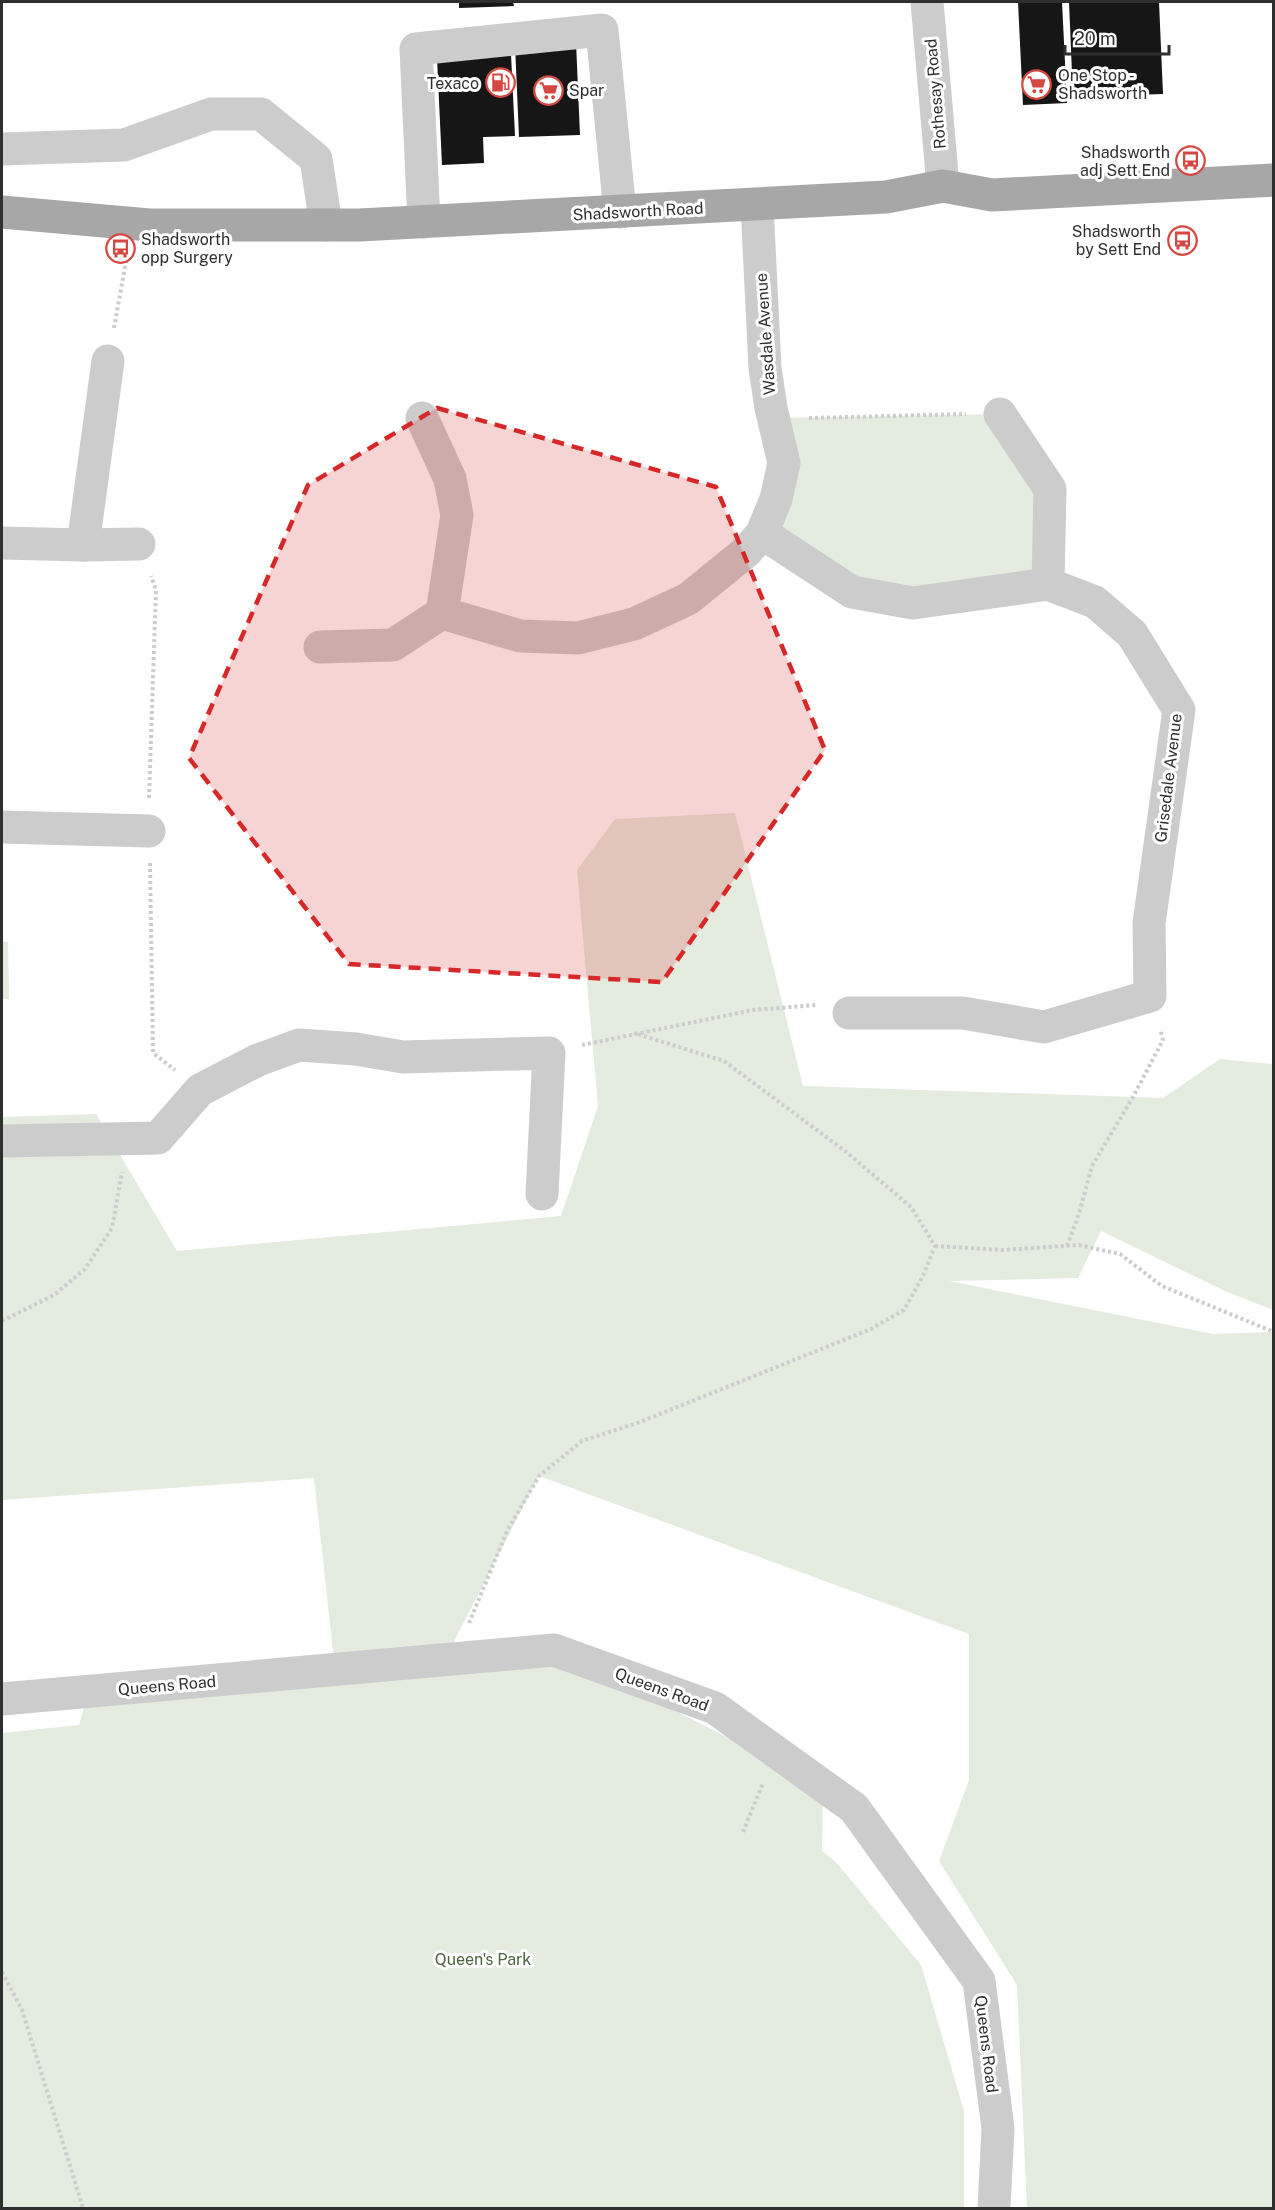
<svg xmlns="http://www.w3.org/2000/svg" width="1275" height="2210" font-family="'Public Sans',sans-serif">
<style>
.green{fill:#e4ebdf}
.building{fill:#161616}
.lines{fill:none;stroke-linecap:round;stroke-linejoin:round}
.path{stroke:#ccc;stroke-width:4;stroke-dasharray:3 3;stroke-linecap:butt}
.minor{stroke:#ccc;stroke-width:33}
.major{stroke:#a7a7a7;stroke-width:33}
.marked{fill:#d62828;fill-opacity:0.2;stroke:#d62828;stroke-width:4.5;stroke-dasharray:12 8;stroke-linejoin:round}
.labels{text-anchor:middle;stroke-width:6;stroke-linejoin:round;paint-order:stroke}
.poi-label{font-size:16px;fill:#2f2f2f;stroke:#fff;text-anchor:start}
.street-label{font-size:16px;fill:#2f2f2f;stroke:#fff}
.park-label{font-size:16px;fill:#4e6740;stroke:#fff}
</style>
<rect width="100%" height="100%" fill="#fff"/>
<!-- green -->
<g class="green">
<polygon points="1000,414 1050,489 1048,584 852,592 762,533 774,418"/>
<polygon points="735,813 803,1086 1163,1098 1220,1059 1273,1064 1273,1310 1227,1292 1101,1231 1078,1278 949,1281 1213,1334 1273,1332 1273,2208 1027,2208 1017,1985 939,1861 969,1780 969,1634 539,1476 445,1659 554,1650 823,1785 822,1851 836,1862 921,1965 964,2111 964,2208 2,2208 2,1733 79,1725 89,1691 335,1669 314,1478 2,1500 2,1117 96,1114 177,1251 561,1216 598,1106 577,870 615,819"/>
<polygon points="2,941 8,942 9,999 2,999"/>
</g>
<!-- building -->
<g class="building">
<polygon points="459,2 513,2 514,6 459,8"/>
<polygon points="1018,2 1062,2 1067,103 1023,105"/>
<polygon points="1069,2 1159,2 1163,94 1073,97"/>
<polygon points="576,42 580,135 519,137 515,45"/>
<polygon points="511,54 515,136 483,137 484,163 442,165 437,58"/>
</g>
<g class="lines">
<!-- path -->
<g class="path">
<polyline points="114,328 127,256"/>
<polyline points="809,418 966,414"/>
<polyline points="149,798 156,590 151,576"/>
<polyline points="150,863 153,1053 175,1070"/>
<polyline points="582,1045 753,1010 817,1005"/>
<polyline points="935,1246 1002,1250 1079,1245 1120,1254 1162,1286 1274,1332"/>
<polyline points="1067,1246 1079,1214 1092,1166 1133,1097 1163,1040 1160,1029"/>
<polyline points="2,1321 54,1295 85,1269 112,1228 122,1172"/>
<polyline points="469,1623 508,1529 539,1476 582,1441 640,1422 871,1329 904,1310 923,1276 935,1246 911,1207 845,1151 724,1061 634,1033"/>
<polyline points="743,1832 763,1783"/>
<polyline points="2,1972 22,2010 83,2208"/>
</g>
<!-- minor -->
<g class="minor">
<polyline points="927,2 943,186"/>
<polyline points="2,149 124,145 211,114 261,114 316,159 326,225"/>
<polyline points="424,222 416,49 602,30 620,212"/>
<polyline points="1000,414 1050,489 1048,584"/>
<polyline points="422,418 450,479 457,515 442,613"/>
<polyline points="762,533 852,592 913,603 1048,584 1095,602 1132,634 1179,710 1149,923 1150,996 1044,1027 963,1013 849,1013"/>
<polyline points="2,543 83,545 139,544"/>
<polyline points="83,545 108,361"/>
<polyline points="320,647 393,645 442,613 520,636 578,638 634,624 688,599 747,551 762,533 776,499 784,463 771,408 765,368 757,205"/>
<polyline points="2,827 149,831"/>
<polyline points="2,1141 158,1138 200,1090 258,1060 299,1045 356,1049 403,1057 549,1053 542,1194"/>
<polyline points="2,1699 554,1650 715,1708 854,1808 979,1981 998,2128 994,2208"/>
</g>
<!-- major -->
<polyline class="major" points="2,212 149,225 360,225 886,197 943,186 992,195 1274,180"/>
</g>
<!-- marked area -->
<path class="marked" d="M437 408 716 487 825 750 662 982 349 964 189 758 308 485Z"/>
<!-- icons -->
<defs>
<symbol id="fuel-ring" viewBox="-11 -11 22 22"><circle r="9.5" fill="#fff" stroke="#d54842" stroke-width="1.5"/><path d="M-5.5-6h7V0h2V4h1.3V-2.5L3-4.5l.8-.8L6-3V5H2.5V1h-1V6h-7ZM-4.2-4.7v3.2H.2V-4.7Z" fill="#d54842"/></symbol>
<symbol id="supermarket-ring" viewBox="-11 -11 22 22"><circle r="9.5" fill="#fff" stroke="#d54842" stroke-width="1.5"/><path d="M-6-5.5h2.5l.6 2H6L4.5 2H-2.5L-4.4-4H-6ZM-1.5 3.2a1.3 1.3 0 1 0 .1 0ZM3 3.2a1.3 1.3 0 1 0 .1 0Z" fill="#d54842"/></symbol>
<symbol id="bus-ring" viewBox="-11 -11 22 22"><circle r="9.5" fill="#fff" stroke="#d54842" stroke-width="1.5"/><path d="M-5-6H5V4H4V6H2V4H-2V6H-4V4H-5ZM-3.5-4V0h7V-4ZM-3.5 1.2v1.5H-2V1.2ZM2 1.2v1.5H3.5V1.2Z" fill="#d54842"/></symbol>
</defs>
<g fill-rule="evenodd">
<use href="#fuel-ring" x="484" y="66" width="33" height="33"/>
<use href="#supermarket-ring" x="1020" y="68" width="33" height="33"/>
<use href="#supermarket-ring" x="532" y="74" width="33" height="33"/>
<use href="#bus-ring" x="1174" y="144" width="33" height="33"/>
<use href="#bus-ring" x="1166" y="224" width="33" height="33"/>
<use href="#bus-ring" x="104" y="232" width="33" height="33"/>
</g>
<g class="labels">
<!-- poi labels -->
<g class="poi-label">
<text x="1058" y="81">One Stop -<tspan x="1058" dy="18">Shadsworth</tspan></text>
<text x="479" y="89" text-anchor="end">Texaco</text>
<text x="569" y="96">Spar</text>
<text x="1170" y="158" text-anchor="end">Shadsworth<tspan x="1170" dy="18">adj Sett End</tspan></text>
<text x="1161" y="237" text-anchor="end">Shadsworth<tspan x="1161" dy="18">by Sett End</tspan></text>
<text x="141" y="245">Shadsworth<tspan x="141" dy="18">opp Surgery</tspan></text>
</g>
<!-- street labels -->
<g class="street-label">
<text transform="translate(935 94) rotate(-95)" y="6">Rothesay Road</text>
<text transform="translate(638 211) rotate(-3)" y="6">Shadsworth Road</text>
<text transform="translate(765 334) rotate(-94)" y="6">Wasdale Avenue</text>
<text transform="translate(1168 778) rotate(-83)" y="6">Grisedale Avenue</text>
<text transform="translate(167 1685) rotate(-5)" y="6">Queens Road</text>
<text transform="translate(662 1689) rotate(20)" y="6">Queens Road</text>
<text transform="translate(987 2044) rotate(83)" y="6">Queens Road</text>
</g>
<!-- park labels -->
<g class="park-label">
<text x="483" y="1965">Queen's Park</text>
</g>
</g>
<!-- border -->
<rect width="1275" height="2210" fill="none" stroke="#2f2f2f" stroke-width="6"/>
<!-- scale -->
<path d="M1065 45v9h104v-9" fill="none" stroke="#2f2f2f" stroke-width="3"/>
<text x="1074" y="45" font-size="18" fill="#2f2f2f" stroke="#ffffff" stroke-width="4.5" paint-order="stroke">20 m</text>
</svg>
